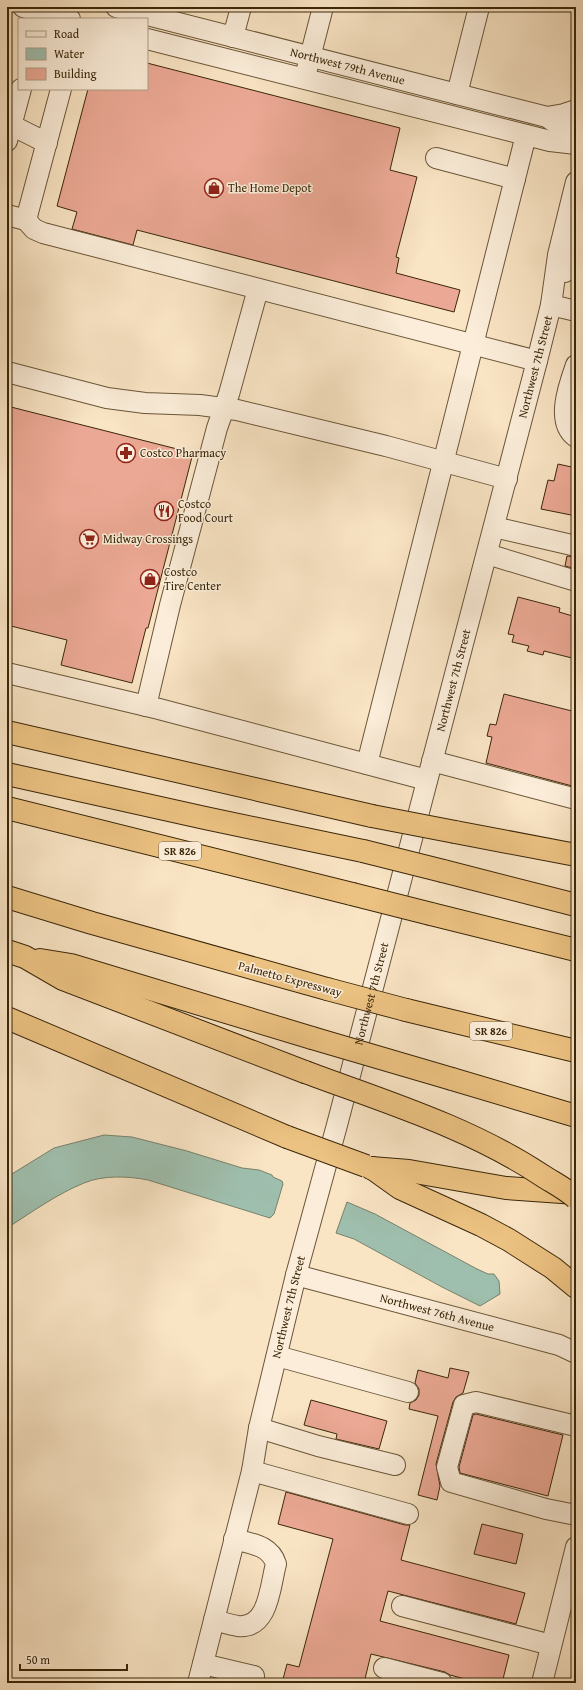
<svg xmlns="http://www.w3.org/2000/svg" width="583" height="1690" font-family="'Gentium Book Plus',serif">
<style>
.water{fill:#9fbfae;stroke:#77826c}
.building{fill:#eba894;stroke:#3a2609}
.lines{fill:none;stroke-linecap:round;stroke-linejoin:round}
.minor-casing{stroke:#6a5638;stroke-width:22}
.highway-casing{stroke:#3a2609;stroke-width:24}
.minor{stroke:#fbedd9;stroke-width:20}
.highway{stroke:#ecc282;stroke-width:22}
.highway-bridge-casing{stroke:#3a2609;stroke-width:24;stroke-linecap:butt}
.highway-bridge{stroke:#ecc282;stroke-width:22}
.labels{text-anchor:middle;stroke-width:3;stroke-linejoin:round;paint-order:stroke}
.shield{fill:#fbedd9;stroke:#746247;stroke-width:1}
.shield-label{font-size:11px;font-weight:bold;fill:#3a2609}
.street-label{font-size:12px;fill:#3a2609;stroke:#fbedd9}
.poi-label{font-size:12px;fill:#3a2609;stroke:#fbedd9;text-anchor:start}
</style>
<rect width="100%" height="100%" fill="#f9e4c4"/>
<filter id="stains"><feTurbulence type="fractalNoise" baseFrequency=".005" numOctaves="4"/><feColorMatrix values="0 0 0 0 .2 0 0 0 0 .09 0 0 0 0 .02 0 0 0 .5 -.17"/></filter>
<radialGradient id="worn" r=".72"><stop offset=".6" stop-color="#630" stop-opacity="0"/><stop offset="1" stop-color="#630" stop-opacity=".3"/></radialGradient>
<!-- water -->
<g class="water">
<path d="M104 1135 132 1137 187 1151 242 1168 259 1170 272 1175 273 1177 282 1181 283 1184 274 1214 270 1218 148 1180C128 1176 103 1175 84 1183 57 1194 32 1212 7 1228V1177L54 1148Z"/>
<polygon points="347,1202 375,1214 477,1269 488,1274 494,1274 499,1281 500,1294 480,1306 442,1287 354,1239 336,1233"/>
</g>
<!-- building -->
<g class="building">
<polygon points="147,63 400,128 390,170 417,177 396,257 399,258 396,273 460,290 454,312 137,230 133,245 72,229 77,212 57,206 88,89 147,89"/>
<polygon points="7,406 193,453 148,628 146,628 132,683 61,665 67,640 7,625"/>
<polygon points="558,464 576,468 576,516 541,509 548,480 554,481"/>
<polygon points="567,556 576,557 576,569 565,566"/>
<polygon points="518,597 560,608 559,612 576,617 576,659 544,651 543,655 527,651 529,646 512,642 514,635 508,634"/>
<polygon points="504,694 576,712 576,787 486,763 492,737 487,736 490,724 496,725"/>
<polygon points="450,1368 469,1372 463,1393 456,1397 453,1402 436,1464 440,1486 437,1500 418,1495 438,1416 409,1409 410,1403 416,1400 419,1395 419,1389 415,1383 418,1370 448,1378"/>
<polygon points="311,1400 387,1421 379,1449 336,1439 337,1434 304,1425"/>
<polygon points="476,1414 563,1435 548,1496 460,1473 459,1467 473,1415"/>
<polygon points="286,1492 405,1525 410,1525 401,1560 525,1593 516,1624 388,1591 380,1621 509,1655 502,1683 480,1683 450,1675 445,1672 371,1654 364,1683 282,1683 287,1664 299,1667 333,1539 278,1524"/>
<polygon points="482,1524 523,1534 516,1564 474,1554"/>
</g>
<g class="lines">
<defs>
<g id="minor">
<polyline points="23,7 70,19"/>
<path id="s1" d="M116 7 547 117 558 125 576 133"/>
<polyline points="233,37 241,7"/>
<polyline points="147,39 550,141 576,144"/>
<polyline points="307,69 323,7"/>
<polyline points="457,94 479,7"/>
<polyline points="547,117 564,114 576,110"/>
<polyline points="7,123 47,143"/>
<polyline points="7,141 21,89"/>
<polyline points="436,158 515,179"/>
<polyline points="7,215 26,220 34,229 43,233 537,361"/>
<polyline points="26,220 61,89"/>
<polyline points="565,272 576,243"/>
<polyline points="551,305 576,311"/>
<path d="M576 365C569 385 555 422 576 437"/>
<polyline points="7,372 107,398 145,403 200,405 237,410 386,446 507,479"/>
<polyline points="494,527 576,546"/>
<polyline points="487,554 576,581"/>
<polyline points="7,673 159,709 427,780"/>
<polyline points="146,706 170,605 217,428 229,394 258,289"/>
<polyline points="432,761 576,799"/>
<polyline points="367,764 526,135"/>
<path id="s2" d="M296 1275 559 1345 576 1353"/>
<polyline points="277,1356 408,1392"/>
<polyline points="576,1426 476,1402 464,1405 447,1467 451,1482 546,1509 576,1515"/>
<polyline points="259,1428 318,1446 395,1465"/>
<polyline points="252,1471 408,1514"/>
<polyline points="402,1606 551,1645"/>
<path d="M214 1620C222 1622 230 1625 238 1626 269 1629 270 1586 276 1564 270 1545 252 1544 234 1539"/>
<polyline points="203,1664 254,1676 252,1683"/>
<polyline points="384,1668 442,1683"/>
<path id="s3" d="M198 1683 252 1471 259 1428 296 1275 337 1125 537 361 551 305 558 255 576 182"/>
<polyline points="542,1683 576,1547"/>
</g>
<g id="highway">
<polyline points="7,732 372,816"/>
<polyline points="7,774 205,818 363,851"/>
<polyline points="7,808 352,894"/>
<polyline points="455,832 576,855"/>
<polyline points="443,871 576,905"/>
<polyline points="7,897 92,923 327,989"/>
<polyline points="431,914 576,950"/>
<polyline points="7,951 25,957 63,979 305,1072"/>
<polyline points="40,960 71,965 312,1038"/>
<polyline points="406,1010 576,1051"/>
<polyline points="7,1018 287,1137"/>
<polyline points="452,1079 576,1116"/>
<polyline points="371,1168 409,1171 506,1188 576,1193"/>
<polyline points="372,1168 400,1188 481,1225 509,1240 553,1268 576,1287"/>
</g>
</defs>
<!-- minor casing -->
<use href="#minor" class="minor-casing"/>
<!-- highway casing -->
<use href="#highway" class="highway-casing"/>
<!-- minor -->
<use href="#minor" class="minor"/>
<!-- highway -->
<use href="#highway" class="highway"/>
<defs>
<g id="highway-bridge">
<polyline points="372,816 455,832"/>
<polyline points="363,851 443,871"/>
<polyline points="352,894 431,914"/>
<polyline points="327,989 406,1010"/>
<polyline points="312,1038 452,1079"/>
<path d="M305 1072C386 1102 471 1128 543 1176 554 1183 566 1189 576 1198"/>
<polyline points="287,1137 366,1166"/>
</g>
</defs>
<!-- highway-bridge casing -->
<use href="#highway-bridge" class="highway-bridge-casing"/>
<!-- highway-bridge -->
<use href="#highway-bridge" class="highway-bridge"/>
</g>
<!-- icons -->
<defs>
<symbol id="shop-ring" viewBox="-11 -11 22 22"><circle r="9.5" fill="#fbedd9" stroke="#8f2418" stroke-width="1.5"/><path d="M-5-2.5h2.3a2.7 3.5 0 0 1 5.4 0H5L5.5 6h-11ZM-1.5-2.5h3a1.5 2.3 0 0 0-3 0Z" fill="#8f2418"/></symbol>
<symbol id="pharmacy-ring" viewBox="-11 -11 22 22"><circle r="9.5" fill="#fbedd9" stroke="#8f2418" stroke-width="1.5"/><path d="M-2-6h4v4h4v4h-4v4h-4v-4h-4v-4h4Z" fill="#8f2418"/></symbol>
<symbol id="restaurant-ring" viewBox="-11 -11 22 22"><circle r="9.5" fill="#fbedd9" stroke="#8f2418" stroke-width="1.5"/><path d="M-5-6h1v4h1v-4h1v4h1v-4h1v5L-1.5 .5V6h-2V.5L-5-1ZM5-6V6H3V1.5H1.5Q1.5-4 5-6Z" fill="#8f2418"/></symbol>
<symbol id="supermarket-ring" viewBox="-11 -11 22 22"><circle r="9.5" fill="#fbedd9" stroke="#8f2418" stroke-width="1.5"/><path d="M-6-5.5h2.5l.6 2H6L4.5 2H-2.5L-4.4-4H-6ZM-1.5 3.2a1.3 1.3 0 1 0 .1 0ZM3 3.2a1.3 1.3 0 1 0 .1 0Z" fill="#8f2418"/></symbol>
</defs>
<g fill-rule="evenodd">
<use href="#shop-ring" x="203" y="177" width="22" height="22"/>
<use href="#pharmacy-ring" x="115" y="442" width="22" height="22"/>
<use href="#restaurant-ring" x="153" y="500" width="22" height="22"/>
<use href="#supermarket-ring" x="78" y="528" width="22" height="22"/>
<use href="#shop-ring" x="139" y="568" width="22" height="22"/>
</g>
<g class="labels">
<!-- shield labels -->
<g class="shield">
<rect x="159" y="842" width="42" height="18" rx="3"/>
<rect x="470" y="1022" width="42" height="18" rx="3"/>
</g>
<g class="shield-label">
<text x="180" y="855">SR 826</text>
<text x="491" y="1035">SR 826</text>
</g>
<!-- street labels -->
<g class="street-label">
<text dy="4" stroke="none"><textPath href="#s1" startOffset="239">Northwest 79th Avenue</textPath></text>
<text dy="4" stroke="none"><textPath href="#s3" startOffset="1359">Northwest 7th Street</textPath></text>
<text dy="4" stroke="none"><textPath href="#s3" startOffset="1035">Northwest 7th Street</textPath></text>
<text transform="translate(290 979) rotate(15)" y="4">Palmetto Expressway</text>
<text dy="4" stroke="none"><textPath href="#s3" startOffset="711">Northwest 7th Street</textPath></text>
<text dy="4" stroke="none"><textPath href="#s3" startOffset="387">Northwest 7th Street</textPath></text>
<text dy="4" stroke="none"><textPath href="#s2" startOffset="146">Northwest 76th Avenue</textPath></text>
</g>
<!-- poi labels -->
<g class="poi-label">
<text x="228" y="192">The Home Depot</text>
<text x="140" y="457">Costco Pharmacy</text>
<text x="178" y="508">Costco<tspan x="178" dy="14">Food Court</tspan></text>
<text x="103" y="543">Midway Crossings</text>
<text x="164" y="576">Costco<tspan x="164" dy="14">Tire Center</tspan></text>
</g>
</g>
<!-- margin -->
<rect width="583" height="1690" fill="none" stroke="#f9e4c4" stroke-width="24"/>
<rect x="8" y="8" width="567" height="1674" fill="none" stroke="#3a2609" stroke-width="2"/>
<rect x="12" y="12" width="559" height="1666" fill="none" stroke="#3a2609"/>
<!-- legend -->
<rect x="18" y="18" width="130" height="72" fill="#fbedd9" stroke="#ae9d86"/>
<rect x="26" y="31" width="20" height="6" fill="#fbedd9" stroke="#ae9d86"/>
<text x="54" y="38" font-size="12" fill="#3a2609">Road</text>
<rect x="26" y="48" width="20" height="12" fill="#9fbfae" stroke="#ae9d86"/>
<text x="54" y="58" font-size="12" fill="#3a2609">Water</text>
<rect x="26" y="68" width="20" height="12" fill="#eba894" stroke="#ae9d86"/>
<text x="54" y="78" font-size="12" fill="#3a2609">Building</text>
<!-- scale -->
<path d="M20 1664v6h107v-6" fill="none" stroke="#3a2609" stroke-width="2"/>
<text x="26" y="1664" font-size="12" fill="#3a2609" stroke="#fbedd9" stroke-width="3" paint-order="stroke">50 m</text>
<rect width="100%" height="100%" filter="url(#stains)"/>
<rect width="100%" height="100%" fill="url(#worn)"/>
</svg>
